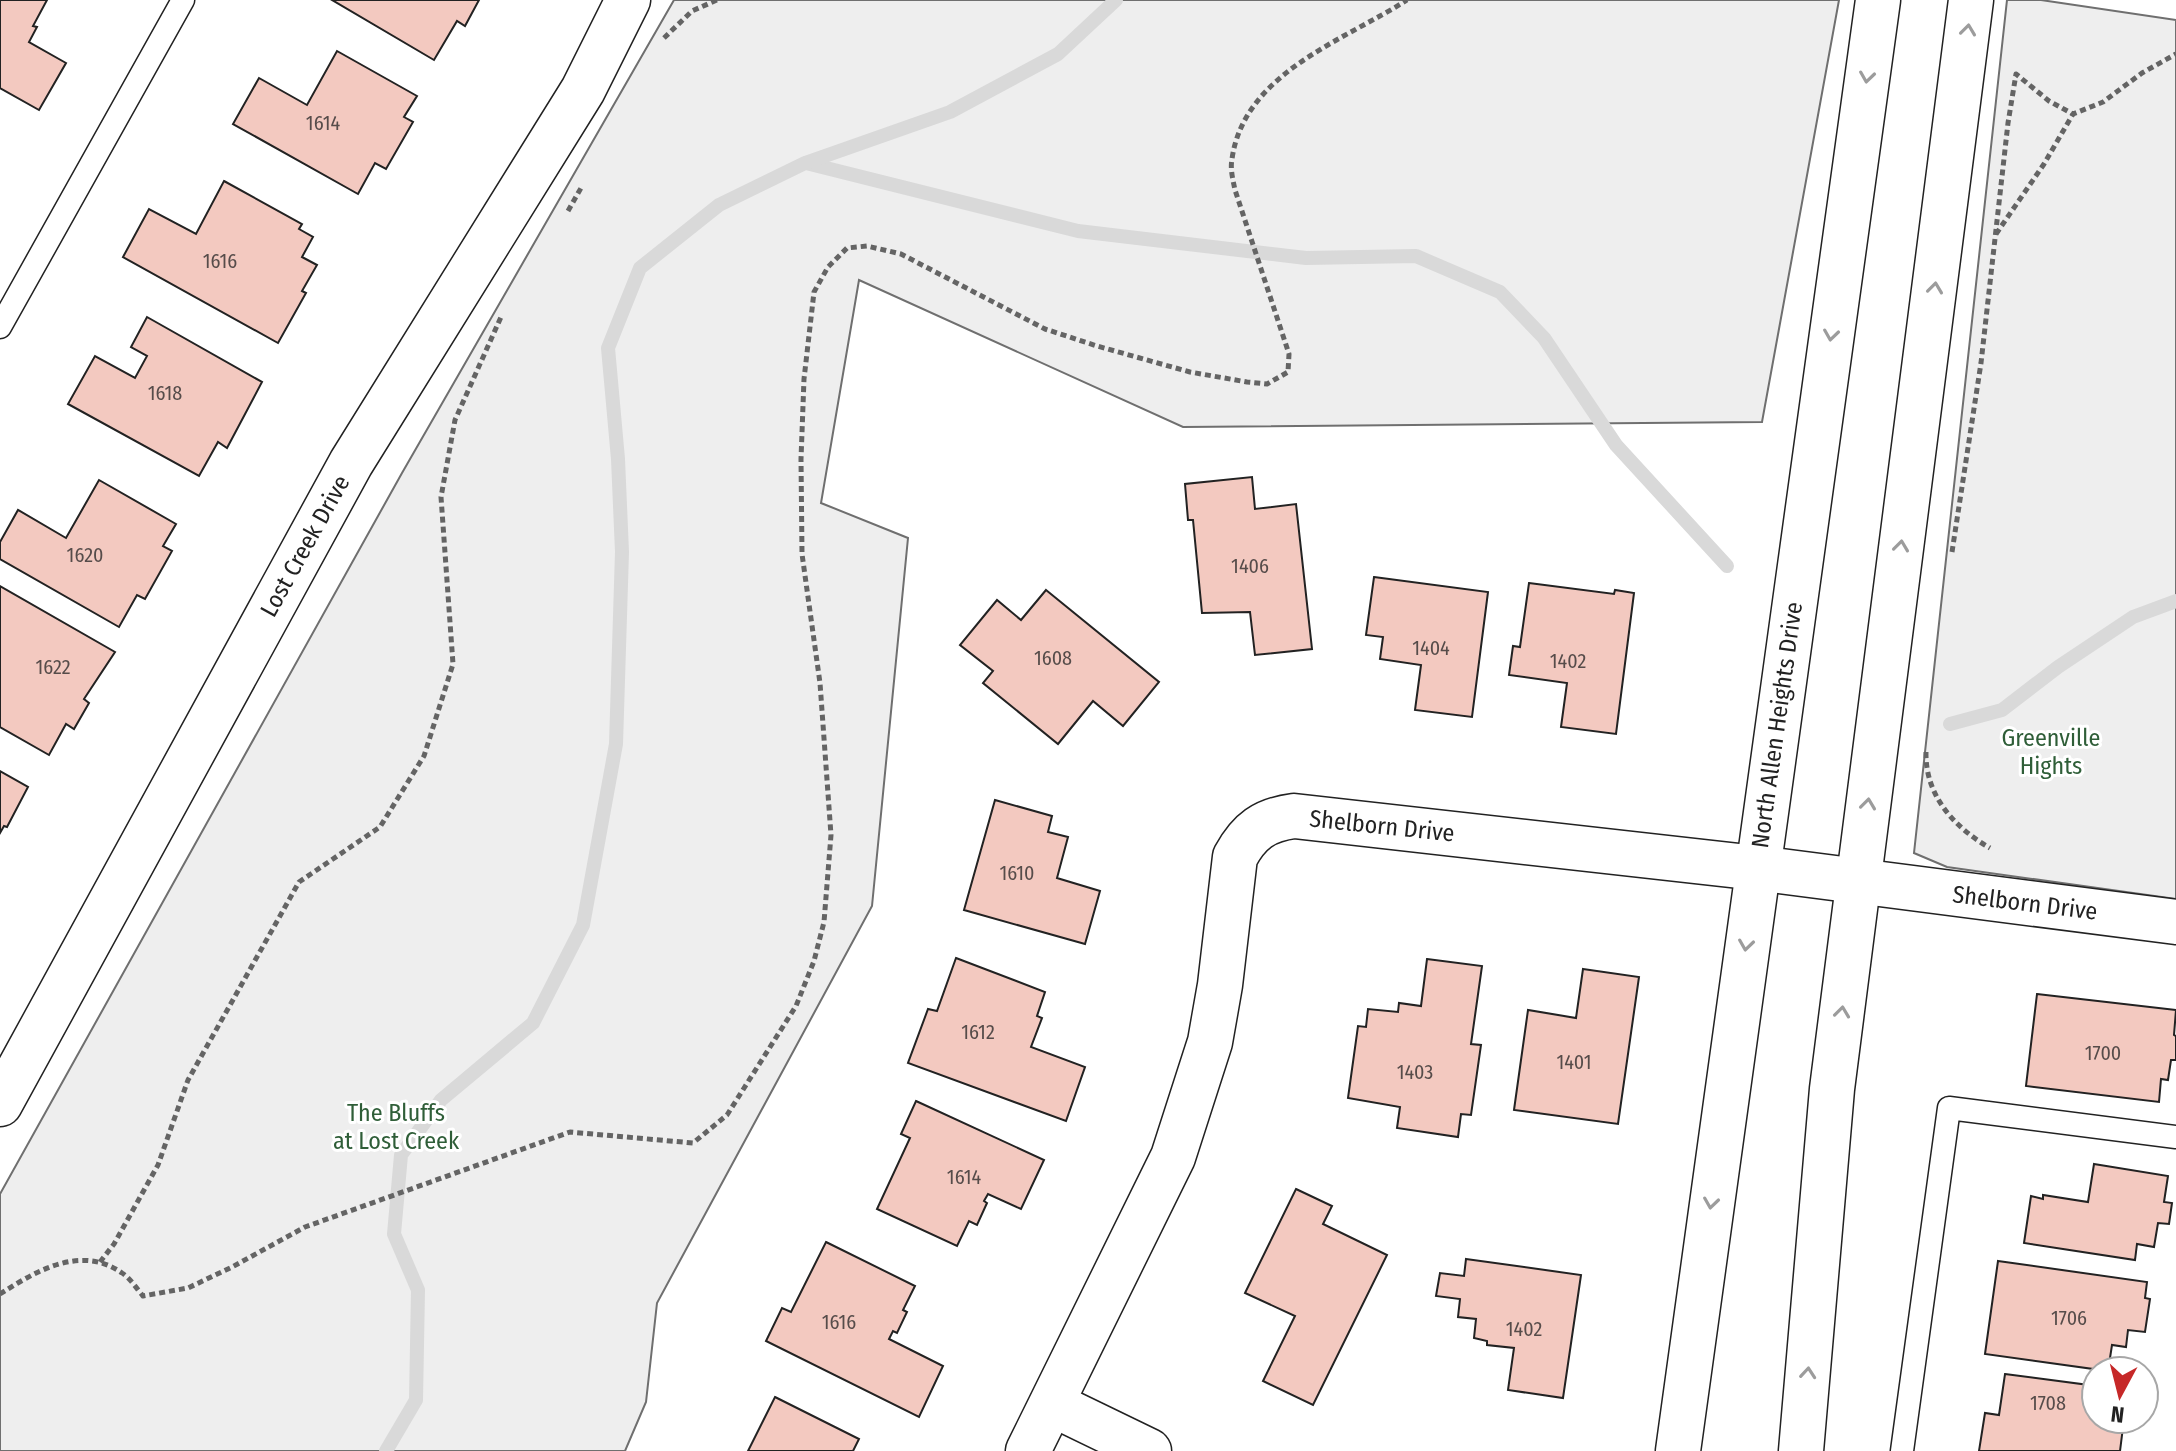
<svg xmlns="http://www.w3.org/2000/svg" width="2176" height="1451" font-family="'Fira Sans Condensed',sans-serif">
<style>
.green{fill:#eee;stroke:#6f6f6f;stroke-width:2}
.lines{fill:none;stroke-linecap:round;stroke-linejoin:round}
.stream{stroke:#d9d9d9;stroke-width:14}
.building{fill:#f3c9c0;stroke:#222;stroke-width:2}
.service-casing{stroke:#222;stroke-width:25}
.minor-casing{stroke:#222;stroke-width:47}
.secondary-casing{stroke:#222;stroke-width:47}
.path{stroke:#646464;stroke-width:5;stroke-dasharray:6 4;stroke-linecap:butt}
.service{stroke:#fff;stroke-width:22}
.minor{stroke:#fff;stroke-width:44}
.secondary{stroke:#fff;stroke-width:44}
.oneway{stroke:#9c9c9c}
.labels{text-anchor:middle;stroke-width:6;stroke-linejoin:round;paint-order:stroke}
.number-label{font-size:20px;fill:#564c4a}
.street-label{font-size:24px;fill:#222;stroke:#fff}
.park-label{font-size:24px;fill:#2f5e38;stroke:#fff}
</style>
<rect width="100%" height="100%" fill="#fff"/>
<!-- green -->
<g class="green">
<polygon points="674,0 1839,0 1762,422 1183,427 859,280 821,503 908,538 872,906 657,1303 646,1402 625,1451 0,1451 0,1194 402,473"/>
<polygon points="2007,0 2041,0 2176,20 2176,899 1947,867 1914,853"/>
</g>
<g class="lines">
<!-- stream -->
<g class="stream">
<polyline points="806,163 1078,231 1306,258 1416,256 1500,292 1544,338 1616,445 1727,566"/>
<polyline points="1950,724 2002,710 2058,667 2133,617 2176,601"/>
<polyline points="386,1451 416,1400 418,1290 394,1234 401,1155 441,1100 533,1023 583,925 616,744 622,552 618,459 608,348 640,268 719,205 805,163 950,112 1058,54 1116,0"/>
</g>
</g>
<!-- building -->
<g class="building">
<polygon points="0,0 47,0 33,26 37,27 29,42 66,63 39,110 0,88"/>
<polygon points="332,0 479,0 465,26 457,21 434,60"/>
<polygon points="337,51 417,96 404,117 413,122 386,169 375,163 358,194 233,124 259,78 307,105"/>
<polygon points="224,181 302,224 299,229 313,237 302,257 317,265 302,291 306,293 278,343 123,257 149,209 196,234"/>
<polygon points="147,317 262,382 227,448 218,442 199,476 68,404 95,356 135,378 147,356 131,347"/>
<polygon points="1252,477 1255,509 1296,504 1312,649 1255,655 1250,612 1202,613 1193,520 1188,520 1185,484"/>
<polygon points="99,480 176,524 163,546 172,551 145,599 137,595 119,627 0,559 0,542 18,510 66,538"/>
<polygon points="1374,577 1488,592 1472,717 1415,710 1421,665 1380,659 1383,637 1366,635"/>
<polygon points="1529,583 1614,594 1615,590 1634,593 1616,734 1561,727 1567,683 1509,675 1513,646 1520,647"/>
<polygon points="0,586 115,652 84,699 89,703 74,729 66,724 49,755 0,727"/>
<polygon points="1046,590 1159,682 1123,726 1093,701 1058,744 983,683 993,671 960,645 997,600 1021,620"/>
<polygon points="0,771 28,787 7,827 4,826 0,833"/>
<polygon points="995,800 1052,816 1048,832 1068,837 1057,878 1100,891 1085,944 964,910"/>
<polygon points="956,958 1045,992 1037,1016 1042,1018 1031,1047 1085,1067 1066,1121 908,1063 928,1009 937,1011"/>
<polygon points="1427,959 1482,966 1471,1044 1481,1045 1471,1115 1461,1114 1458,1137 1397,1128 1400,1107 1348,1098 1358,1026 1366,1027 1368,1009 1398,1012 1399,1003 1421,1006"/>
<polygon points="1583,969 1639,977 1618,1124 1514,1110 1528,1010 1576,1018"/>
<polygon points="2037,994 2176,1010 2174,1035 2176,1036 2176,1060 2171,1060 2168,1080 2161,1079 2159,1102 2026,1086"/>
<polygon points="916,1101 1044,1160 1021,1209 988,1194 984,1201 987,1203 977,1225 969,1221 957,1246 877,1209 910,1138 901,1134"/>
<polygon points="2094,1164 2168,1176 2164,1202 2172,1203 2169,1224 2158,1223 2154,1247 2137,1244 2135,1260 2024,1243 2031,1196 2043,1199 2043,1195 2088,1202"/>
<polygon points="1296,1189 1332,1206 1323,1224 1387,1255 1313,1405 1263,1381 1295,1316 1245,1293"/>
<polygon points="826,1242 915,1286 903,1310 907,1312 897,1333 893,1331 889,1339 943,1366 919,1417 766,1341 782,1308 791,1312"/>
<polygon points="1466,1259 1581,1275 1563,1398 1508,1390 1514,1348 1487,1345 1487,1341 1474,1338 1476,1319 1458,1317 1460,1299 1436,1296 1440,1273 1464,1276"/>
<polygon points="1998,1261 2147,1282 2145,1298 2150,1299 2145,1332 2128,1330 2126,1347 2112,1345 2108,1371 1985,1354"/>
<polygon points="2005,1374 2096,1386 2096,1419 2124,1419 2120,1451 1979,1451 1985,1413 1999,1415"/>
<polygon points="775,1397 859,1439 853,1451 748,1451"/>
</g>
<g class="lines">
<defs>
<g id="service">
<polyline points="0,327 183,0"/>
<polyline points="1902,1451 1949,1108 2176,1137"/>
</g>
<g id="minor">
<polyline points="0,1104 351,463 583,90 628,0"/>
<polyline points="1052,1404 1149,1451"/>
<path d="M1028 1451 1173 1157 1210 1042 1220 985 1235 857C1249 831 1264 820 1294 816L1757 868 2176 922"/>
</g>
<g id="secondary">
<polyline points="1678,1451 1878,0"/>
<polyline points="1801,1451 1832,1089 1971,0"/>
</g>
</defs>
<!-- service casing -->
<use href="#service" class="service-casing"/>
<!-- minor casing -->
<use href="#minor" class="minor-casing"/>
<!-- secondary casing -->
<use href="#secondary" class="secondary-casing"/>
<!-- path -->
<g class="path">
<polyline points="664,38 692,11 717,0"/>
<polyline points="568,211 581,188"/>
<polyline points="1996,234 2044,164 2073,114"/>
<polyline points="1952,552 1981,363 2008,123 2016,74 2049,101 2073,114 2103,102 2142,73 2176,54"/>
<path d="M1926 752C1925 796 1955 828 1990 848"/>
<polyline points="100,1262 114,1244 158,1165 188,1080 299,882 380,827 424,756 453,664 441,497 455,420 501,317"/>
<path d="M0 1294C36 1271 81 1244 122 1273 130 1278 137 1289 143 1296L188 1288 232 1267 305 1227 570 1132 693 1143 727 1115 796 1006 814 961 824 922 831 835 820 683 802 554 801 459 804 379 814 292 828 267 847 248 867 246 901 254 1045 329 1097 346 1190 372 1247 382 1267 384 1288 372 1289 354 1235 190C1233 180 1230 169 1232 159 1244 73 1343 41 1407 0"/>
</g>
<!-- service -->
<use href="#service" class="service"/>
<!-- minor -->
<use href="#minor" class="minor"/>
<!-- secondary -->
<use href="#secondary" class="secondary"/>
</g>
<!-- one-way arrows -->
<defs><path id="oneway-chevron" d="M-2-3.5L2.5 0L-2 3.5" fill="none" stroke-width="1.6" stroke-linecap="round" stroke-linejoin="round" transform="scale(2)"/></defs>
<g class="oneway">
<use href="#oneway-chevron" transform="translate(1968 30) rotate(-83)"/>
<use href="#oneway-chevron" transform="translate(1867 77) rotate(98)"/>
<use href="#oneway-chevron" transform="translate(1935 288) rotate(-83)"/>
<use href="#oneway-chevron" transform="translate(1831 335) rotate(98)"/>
<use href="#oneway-chevron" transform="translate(1901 546) rotate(-83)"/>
<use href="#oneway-chevron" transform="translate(1868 804) rotate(-83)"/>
<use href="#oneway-chevron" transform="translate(1746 945) rotate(98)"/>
<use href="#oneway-chevron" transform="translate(1842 1012) rotate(-83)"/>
<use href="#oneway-chevron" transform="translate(1711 1203) rotate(98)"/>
<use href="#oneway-chevron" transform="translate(1808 1373) rotate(-85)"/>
</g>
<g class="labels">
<!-- number labels -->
<g class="number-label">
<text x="323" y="130">1614</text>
<text x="220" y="268">1616</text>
<text x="165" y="400">1618</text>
<text x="85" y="562">1620</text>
<text x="1250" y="573">1406</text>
<text x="1431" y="655">1404</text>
<text x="1053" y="665">1608</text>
<text x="1568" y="668">1402</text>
<text x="53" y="674">1622</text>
<text x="1017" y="880">1610</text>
<text x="978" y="1039">1612</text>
<text x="2103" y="1060">1700</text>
<text x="1574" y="1069">1401</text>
<text x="1415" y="1079">1403</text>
<text x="964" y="1184">1614</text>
<text x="2069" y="1325">1706</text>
<text x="839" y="1329">1616</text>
<text x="1524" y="1336">1402</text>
<text x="2048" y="1410">1708</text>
</g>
<!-- street labels -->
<g class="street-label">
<text transform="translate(305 546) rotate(-61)" y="8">Lost Creek Drive</text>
<text transform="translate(1777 725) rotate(-82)" y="8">North Allen Heights Drive</text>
<text transform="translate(1382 826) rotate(6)" y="8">Shelborn Drive</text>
<text transform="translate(2025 903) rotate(7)" y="8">Shelborn Drive</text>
</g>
<!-- park labels -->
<g class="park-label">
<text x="2051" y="746">Greenville<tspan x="2051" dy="28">Hights</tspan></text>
<text x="396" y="1121">The Bluffs<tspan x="396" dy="28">at Lost Creek</tspan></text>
</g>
</g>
<!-- north arrow -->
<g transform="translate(2120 1395) rotate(187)"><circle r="38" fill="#ffffff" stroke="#a7a7a7" stroke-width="2"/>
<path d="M0-6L14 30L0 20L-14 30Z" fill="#c62828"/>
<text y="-12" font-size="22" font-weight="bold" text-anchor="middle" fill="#222222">N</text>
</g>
</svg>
